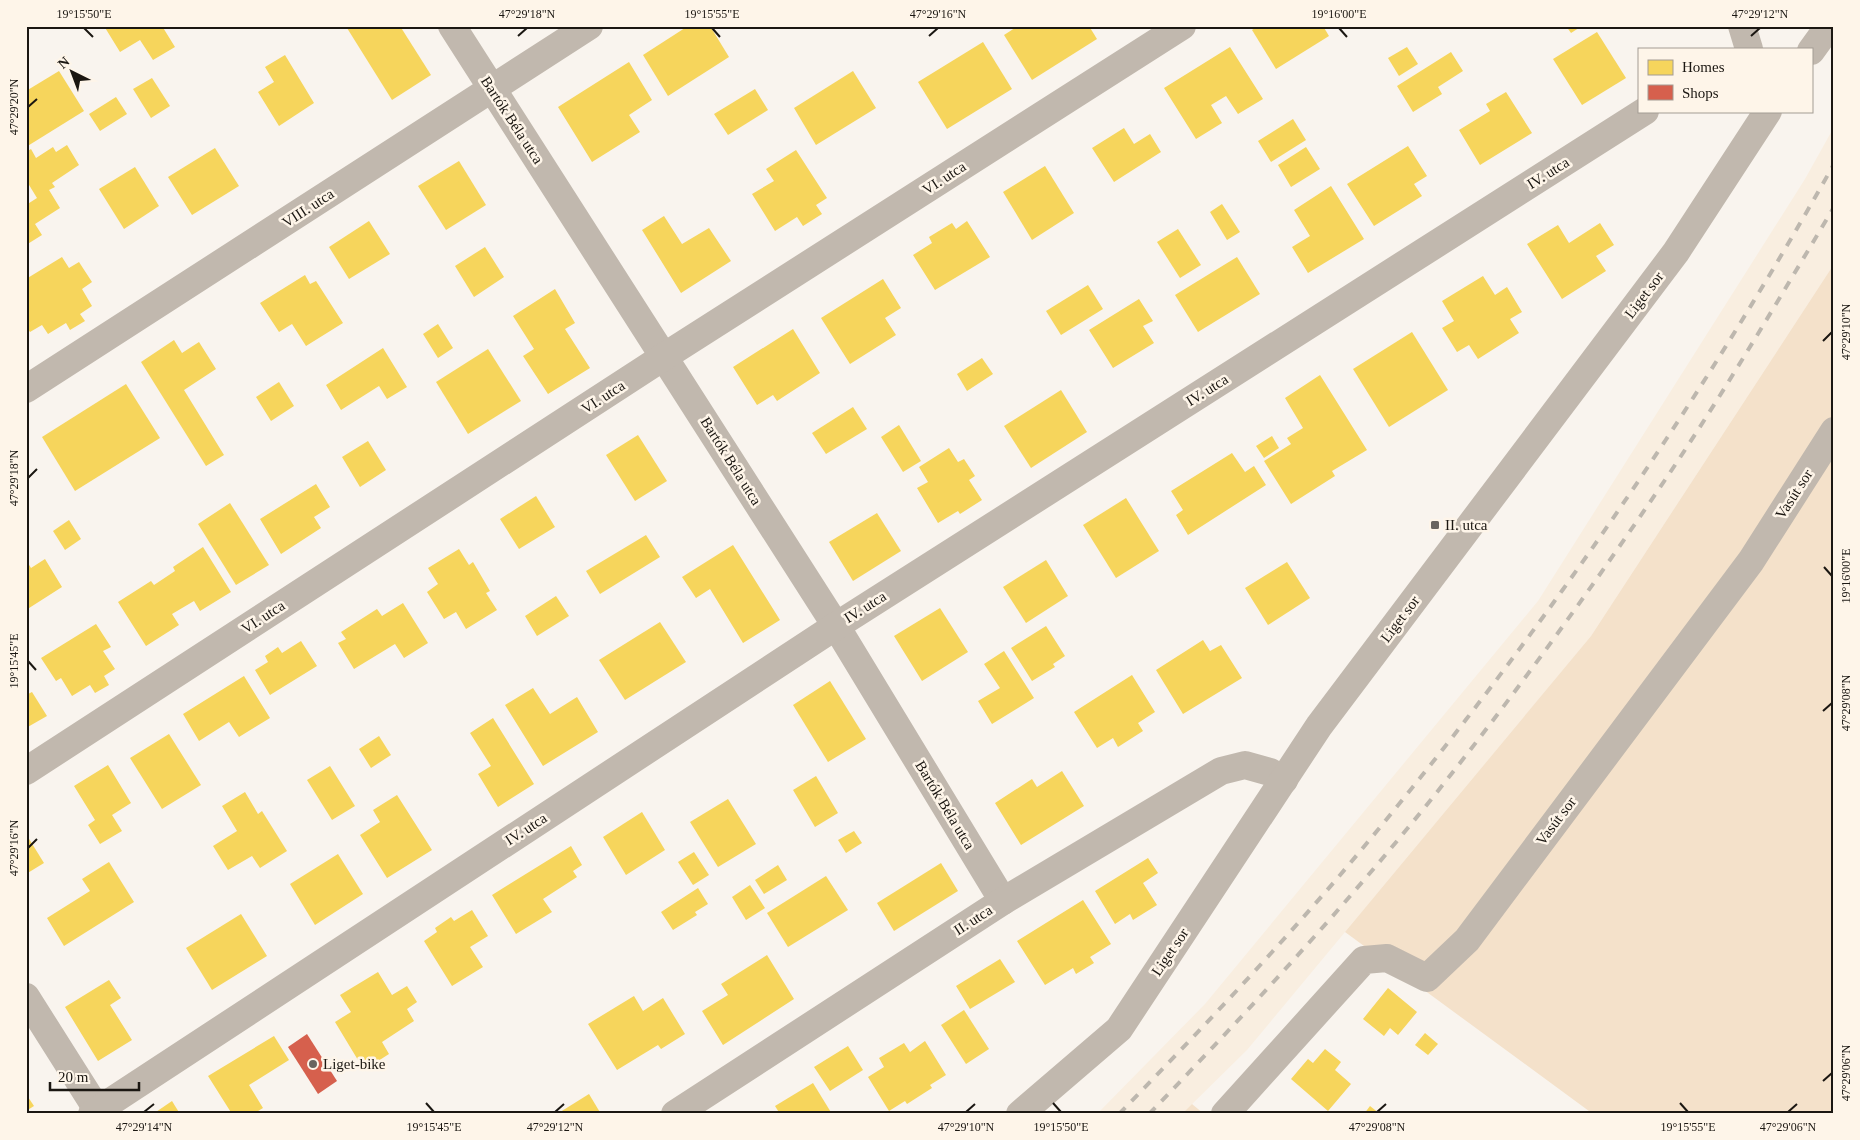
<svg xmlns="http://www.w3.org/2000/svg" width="1860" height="1140" font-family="Georgia,serif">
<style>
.built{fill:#f9eee0}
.green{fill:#f4e1ca}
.homes{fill:#f6d55c}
.shops{fill:#d6604d}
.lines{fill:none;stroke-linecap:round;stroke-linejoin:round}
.street{stroke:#c1b8ae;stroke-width:28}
.rail{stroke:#bdb7ae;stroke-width:4;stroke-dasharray:9 9;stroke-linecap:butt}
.ticks{fill:none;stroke:#1b1712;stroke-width:2}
.poi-dot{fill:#69645f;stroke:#fef5e9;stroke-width:2}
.labels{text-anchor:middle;stroke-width:5;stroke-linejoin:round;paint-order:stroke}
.street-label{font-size:15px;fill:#1b1712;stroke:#fef5e9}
.poi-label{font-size:15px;fill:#1b1712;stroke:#fef5e9;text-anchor:start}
.neatline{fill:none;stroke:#1b1712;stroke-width:2}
.ticks-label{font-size:12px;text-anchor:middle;fill:#1b1712}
</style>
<rect width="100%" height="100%" fill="#f9f4ee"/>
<!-- built -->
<polygon class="built" points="1834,127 1834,264 1591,636 1247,1050 1182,1114 1097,1114 1205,1004 1538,601 1805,179"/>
<!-- green -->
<g class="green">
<polygon points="1834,264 1834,1114 1593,1114 1345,932 1591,636"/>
<polygon points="1192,1104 1204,1114 1182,1114"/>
</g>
<!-- homes -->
<g class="homes">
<polygon points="104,26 162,26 175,47 153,60 140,40 120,52"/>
<polygon points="350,26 400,26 431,75 392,100 347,28"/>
<polygon points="688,26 710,26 729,57 668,96 643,55"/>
<polygon points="1018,26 1089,26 1097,39 1032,80 1004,35"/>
<polygon points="1258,26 1323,26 1329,36 1276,69 1252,30"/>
<polygon points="1566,26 1582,26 1571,33"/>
<polygon points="1597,32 1626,78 1582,105 1553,59"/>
<polygon points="983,42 1012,89 947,129 918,82"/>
<polygon points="1230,47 1263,99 1238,114 1226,96 1211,105 1222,123 1196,139 1164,88"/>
<polygon points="1407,47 1418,64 1399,76 1388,58"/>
<polygon points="1451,52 1463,71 1438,87 1442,94 1413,112 1397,86"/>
<polygon points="285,55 314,103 279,126 258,92 274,82 265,67"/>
<polygon points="629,62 652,100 629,115 640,132 592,162 558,107"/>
<polygon points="59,71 84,111 26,147 26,91"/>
<polygon points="853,71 876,108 816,145 794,108"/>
<polygon points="152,78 170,106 151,118 133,89"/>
<polygon points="755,89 768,110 728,135 714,114"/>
<polygon points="1506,92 1532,133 1480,165 1459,130 1490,111 1486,104"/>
<polygon points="116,97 127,114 100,131 89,114"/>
<polygon points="1293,119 1306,140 1271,162 1258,141"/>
<polygon points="1124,128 1134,144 1150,134 1161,152 1114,182 1092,148"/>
<polygon points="67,145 79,165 52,183 55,187 49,190 60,208 35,224 42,235 26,245 26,205 37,198 26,180 26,152 31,149 36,158 53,147 56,152"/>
<polygon points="1408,146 1427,176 1414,184 1422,196 1374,226 1347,184"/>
<polygon points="1306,147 1320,169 1291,187 1278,165"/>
<polygon points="215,148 239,186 192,215 168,177"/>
<polygon points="796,150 827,198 816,205 822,214 803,226 797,217 775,231 752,194 774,181 766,169"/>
<polygon points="459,161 486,205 446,230 418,186"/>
<polygon points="1045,166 1074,213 1032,240 1003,192"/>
<polygon points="135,167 159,206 124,229 99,189"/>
<polygon points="1331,186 1364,239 1308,273 1292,247 1310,236 1294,210"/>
<polygon points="1222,204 1240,232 1227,240 1210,212"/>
<polygon points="664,216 682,244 709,228 731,261 681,293 642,230"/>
<polygon points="369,221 390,254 349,279 329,247"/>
<polygon points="967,221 990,257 935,290 913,255 932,243 929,237 952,223 956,229"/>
<polygon points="1600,223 1614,245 1596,256 1606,271 1562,299 1527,244 1558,225 1569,243"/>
<polygon points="1178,229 1201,265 1180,278 1157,242"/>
<polygon points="485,247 504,277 474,297 455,266"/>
<polygon points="62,257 69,268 79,262 92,282 82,289 92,306 80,314 85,321 70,330 66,323 48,334 42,325 30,332 26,327 26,279"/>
<polygon points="1237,257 1260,294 1198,332 1175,295"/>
<polygon points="305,275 310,284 316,281 343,323 306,346 292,324 279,332 260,303"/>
<polygon points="1483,276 1495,295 1507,287 1522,312 1510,319 1519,333 1478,359 1469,345 1457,352 1442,328 1454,321 1442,301"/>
<polygon points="883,279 901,308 885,318 896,335 850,364 821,318"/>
<polygon points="1088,285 1103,309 1061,335 1046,311"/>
<polygon points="555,289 575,323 565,329 590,368 548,394 523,356 534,349 513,316"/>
<polygon points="1139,299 1153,321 1143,326 1154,343 1113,368 1089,330"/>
<polygon points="438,324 453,348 438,358 423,334"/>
<polygon points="793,329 820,373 777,401 773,395 757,405 733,367"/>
<polygon points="1412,332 1448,390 1389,427 1353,369"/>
<polygon points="174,340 182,353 199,342 216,369 184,390 224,455 206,466 141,362"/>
<polygon points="383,348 407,387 387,399 379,386 341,410 326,385"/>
<polygon points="488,349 521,401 468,434 436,382"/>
<polygon points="982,358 993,374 967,391 957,374"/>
<polygon points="1320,375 1367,450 1332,471 1335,476 1291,504 1264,461 1291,444 1287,438 1303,428 1285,398"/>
<polygon points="279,382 294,406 271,421 256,397"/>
<polygon points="126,384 160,438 75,491 42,437"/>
<polygon points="1061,390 1087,432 1031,468 1004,426"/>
<polygon points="853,407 867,429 826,454 812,433"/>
<polygon points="899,425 921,461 903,472 881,437"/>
<polygon points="638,435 667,481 635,501 606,455"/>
<polygon points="1272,436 1279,448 1264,458 1256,446"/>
<polygon points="368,441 386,470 360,487 342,457"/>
<polygon points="949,448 958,462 964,459 975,476 969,480 982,500 960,514 958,511 938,523 917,488 928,482 919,467"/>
<polygon points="1232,453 1245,472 1254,466 1266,485 1188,535 1176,515 1183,510 1171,491"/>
<polygon points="316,484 330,507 314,517 321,528 281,554 260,519"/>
<polygon points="536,496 555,527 519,549 500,519"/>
<polygon points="1126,498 1159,551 1116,578 1083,525"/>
<polygon points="230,503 269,565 236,585 198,524"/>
<polygon points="877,513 901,551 853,581 829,542"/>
<polygon points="69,520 81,539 65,550 53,531"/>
<polygon points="646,535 660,557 600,594 586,571"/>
<polygon points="733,545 780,620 743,643 710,589 696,598 682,577"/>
<polygon points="203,547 231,592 200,611 194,601 172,614 179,625 146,646 118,602 151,581 154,585 175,571 173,567"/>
<polygon points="459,549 469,565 473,562 490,591 486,593 497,610 466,629 456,612 444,619 427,592 438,584 428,568"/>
<polygon points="45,559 62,587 26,610 26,560 31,568"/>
<polygon points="1046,560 1068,596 1026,623 1003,587"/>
<polygon points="1287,562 1310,598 1268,625 1245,588"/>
<polygon points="556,596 569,616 537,636 525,616"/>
<polygon points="403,603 428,643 404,658 395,644 354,669 338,643 346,639 341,632 377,609 382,616"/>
<polygon points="940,608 968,652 922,681 894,636"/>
<polygon points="660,622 686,662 625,700 599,660"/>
<polygon points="96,624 111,647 103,651 115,669 104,676 109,685 95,693 90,685 72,696 61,678 56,681 41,658"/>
<polygon points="1046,626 1065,656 1053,664 1055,667 1032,681 1011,648"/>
<polygon points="1203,640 1210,651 1221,645 1242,678 1183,714 1156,670"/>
<polygon points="301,641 317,666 270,695 255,670 268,662 265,656 278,647 282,653"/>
<polygon points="1004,651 1034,698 992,724 978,701 1000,688 984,664"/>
<polygon points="1132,675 1155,712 1138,723 1143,731 1118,747 1113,738 1097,748 1074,712"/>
<polygon points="244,676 270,718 239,737 229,722 199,741 183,714"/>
<polygon points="830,681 866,739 828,762 793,705"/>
<polygon points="533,688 550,714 577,697 598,732 543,766 505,705"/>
<polygon points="32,692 47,716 26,728 26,695"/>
<polygon points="493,718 534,784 498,807 478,774 491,766 470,733"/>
<polygon points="169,734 201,785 162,809 130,758"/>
<polygon points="379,736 391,755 371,768 359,749"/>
<polygon points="108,765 131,803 112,815 122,831 100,844 88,825 95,820 74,786"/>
<polygon points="330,766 355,806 332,820 307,780"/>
<polygon points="1062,771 1084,806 1021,845 995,803 1032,779 1037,787"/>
<polygon points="816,776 838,813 815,827 793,790"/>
<polygon points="245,792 258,814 262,811 287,851 260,868 252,856 228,870 213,846 237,831 222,806"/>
<polygon points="397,795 432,850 387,878 360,835 380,822 373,810"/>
<polygon points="728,799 756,844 718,867 690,822"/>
<polygon points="642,812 665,850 626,875 603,837"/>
<polygon points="854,831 862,843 846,853 838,840"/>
<polygon points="26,834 44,863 26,874"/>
<polygon points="571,846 582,865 573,871 577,877 543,899 552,912 516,934 492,895"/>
<polygon points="694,852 709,875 693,885 678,862"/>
<polygon points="338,854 363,894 315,925 290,884"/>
<polygon points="1148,858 1158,873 1143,883 1157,905 1133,920 1130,914 1115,924 1095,891"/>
<polygon points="109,862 134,902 64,946 47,918 90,891 82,879"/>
<polygon points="941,863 958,891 894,931 877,903"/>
<polygon points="778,865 787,880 764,894 755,880"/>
<polygon points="826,876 848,910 788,947 767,913"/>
<polygon points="750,885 765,908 746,920 732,897"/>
<polygon points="698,888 708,904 695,912 697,915 673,930 661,912"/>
<polygon points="1083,900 1111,944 1090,957 1094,963 1076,974 1073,968 1045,985 1017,941"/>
<polygon points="472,910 488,936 470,947 483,967 452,986 424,941 437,932 435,928 451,917 454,921"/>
<polygon points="241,914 267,956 212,990 186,948"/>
<polygon points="767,955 794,999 723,1045 702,1011 728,995 721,984"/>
<polygon points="1000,959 1015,982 970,1009 956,986"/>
<polygon points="378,972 392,995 407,986 417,1002 407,1009 414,1021 382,1042 389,1054 364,1070 335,1022 351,1012 340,995"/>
<polygon points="109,980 121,998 110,1005 132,1040 98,1061 65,1007"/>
<polygon points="1388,988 1417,1012 1398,1035 1390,1028 1384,1036 1363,1019"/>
<polygon points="634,996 643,1011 663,998 685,1034 661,1049 658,1045 617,1070 588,1024"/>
<polygon points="964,1010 989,1049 966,1064 941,1025"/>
<polygon points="1425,1033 1438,1044 1428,1055 1415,1045"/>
<polygon points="274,1036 289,1060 249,1085 263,1108 253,1114 232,1114 208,1076"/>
<polygon points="925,1041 946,1075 930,1085 932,1088 907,1104 905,1101 889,1111 868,1077 884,1067 879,1058 904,1043 910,1052"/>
<polygon points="848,1046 863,1070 830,1091 814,1067"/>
<polygon points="1325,1049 1341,1062 1335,1070 1351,1084 1328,1111 1291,1079 1308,1059 1313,1063"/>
<polygon points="813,1083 832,1114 780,1114 775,1106"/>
<polygon points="26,1094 34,1106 26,1111"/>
<polygon points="589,1094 601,1114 557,1114"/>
<polygon points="172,1101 180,1114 153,1114"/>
<polygon points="1370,1106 1380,1114 1364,1114"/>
</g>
<!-- shops -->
<polygon class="shops" points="307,1034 337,1081 318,1094 288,1047"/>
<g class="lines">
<!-- street -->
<g class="street">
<polyline points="452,26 836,626 1003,901"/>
<polyline points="1742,26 1749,49"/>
<polyline points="1811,51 1829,26"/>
<polyline points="26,389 589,26"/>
<polyline points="26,771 665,356 1182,26"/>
<polyline points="26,997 100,1114"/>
<polyline points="92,1114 836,626 1645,111"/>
<polyline points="675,1114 1003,901 1221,771 1245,765 1270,772 1284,780"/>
<polyline points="1020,1114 1119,1029 1319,726 1676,252 1768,111"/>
<polyline points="1225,1114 1364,960 1387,958 1427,978 1467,940 1751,561 1834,431"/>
</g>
<!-- rail -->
<g class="rail">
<path d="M1119 1114C1193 1038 1266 961 1335 881 1524 659 1691 418 1834 164"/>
<path d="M1149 1114C1258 1001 1364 886 1460 763 1532 671 1600 576 1665 480 1725 391 1779 299 1834 207"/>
</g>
</g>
<!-- ticks -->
<path class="ticks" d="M84 28 93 37M712 28 720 37M1339 28 1347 37M518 36 527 28M929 36 938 28M1751 36 1760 28M28 107 37 99M1823 341 1832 332M28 478 37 469M1824 567 1832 576M28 661 36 670M1823 711 1832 703M28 848 37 839M1823 1081 1832 1073M426 1103 434 1112M1053 1103 1061 1112M1680 1103 1688 1112M144 1112 154 1104M555 1112 564 1104M966 1112 975 1104M1377 1112 1386 1104M1788 1112 1797 1104"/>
<!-- markers -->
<g class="poi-dot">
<rect x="1430" y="520" width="10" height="10" rx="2.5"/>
<circle cx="313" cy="1064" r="5"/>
</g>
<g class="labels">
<!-- street labels -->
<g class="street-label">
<text transform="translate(512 120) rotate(57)" y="5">Bartók Béla utca</text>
<text transform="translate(1548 173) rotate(-32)" y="5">IV. utca</text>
<text transform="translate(944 178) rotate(-33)" y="5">VI. utca</text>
<text transform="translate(308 208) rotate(-33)" y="5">VIII. utca</text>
<text transform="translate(1644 295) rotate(-53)" y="5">Liget sor</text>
<text transform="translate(1207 390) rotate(-32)" y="5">IV. utca</text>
<text transform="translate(603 397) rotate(-33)" y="5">VI. utca</text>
<text transform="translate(731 461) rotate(58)" y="5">Bartók Béla utca</text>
<text transform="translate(1794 494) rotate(-57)" y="5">Vasút sor</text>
<text transform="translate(865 607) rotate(-32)" y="5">IV. utca</text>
<text transform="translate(263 617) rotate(-33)" y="5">VI. utca</text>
<text transform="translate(1400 619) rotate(-53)" y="5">Liget sor</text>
<text transform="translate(945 805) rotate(59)" y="5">Bartók Béla utca</text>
<text transform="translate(1556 821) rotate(-53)" y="5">Vasút sor</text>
<text transform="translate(526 829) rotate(-33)" y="5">IV. utca</text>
<text transform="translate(973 920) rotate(-33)" y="5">II. utca</text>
<text transform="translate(1170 952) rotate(-56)" y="5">Liget sor</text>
</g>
<!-- poi labels -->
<g class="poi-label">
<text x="1445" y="530">II. utca</text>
<text x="323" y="1069">Liget-bike</text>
</g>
</g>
<!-- border -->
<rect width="1860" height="1140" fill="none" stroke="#fef5e9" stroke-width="55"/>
<!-- legend -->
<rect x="1638" y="48" width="175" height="65" fill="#fef5e9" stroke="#a39c93"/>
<rect x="1648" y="60" width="25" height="15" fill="#f6d55c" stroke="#a39c93"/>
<text x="1682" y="72" font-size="15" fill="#1b1712">Homes</text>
<rect x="1648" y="85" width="25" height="15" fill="#d6604d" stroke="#a39c93"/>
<text x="1682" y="98" font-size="15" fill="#1b1712">Shops</text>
<!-- north arrow -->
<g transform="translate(72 72) rotate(318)" stroke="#fef5e9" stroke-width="4" paint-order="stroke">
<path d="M0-4L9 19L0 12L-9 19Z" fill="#1b1712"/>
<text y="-8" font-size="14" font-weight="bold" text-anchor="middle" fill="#1b1712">N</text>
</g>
<!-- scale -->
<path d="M50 1082v8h89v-8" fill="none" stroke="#1b1712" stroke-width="2.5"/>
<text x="58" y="1082" font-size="15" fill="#1b1712" stroke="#fef5e9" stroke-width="4" paint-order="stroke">20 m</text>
<rect x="28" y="28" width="1804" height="1084" class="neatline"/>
<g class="ticks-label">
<text x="84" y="18">19°15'50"E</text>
<text x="527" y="18">47°29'18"N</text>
<text x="712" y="18">19°15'55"E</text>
<text x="938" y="18">47°29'16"N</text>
<text x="1339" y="18">19°16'00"E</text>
<text x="1760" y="18">47°29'12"N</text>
<text transform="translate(14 107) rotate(-90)" y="4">47°29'20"N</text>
<text transform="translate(1846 332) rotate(-90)" y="4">47°29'10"N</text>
<text transform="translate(14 478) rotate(-90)" y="4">47°29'18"N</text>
<text transform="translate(1846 576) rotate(-90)" y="4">19°16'00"E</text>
<text transform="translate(14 661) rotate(-90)" y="4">19°15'45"E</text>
<text transform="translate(1846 703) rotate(-90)" y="4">47°29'08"N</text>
<text transform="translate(14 848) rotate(-90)" y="4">47°29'16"N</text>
<text transform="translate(1846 1073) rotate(-90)" y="4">47°29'06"N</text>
<text x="144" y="1131">47°29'14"N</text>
<text x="434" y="1131">19°15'45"E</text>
<text x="555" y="1131">47°29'12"N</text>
<text x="966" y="1131">47°29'10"N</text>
<text x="1061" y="1131">19°15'50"E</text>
<text x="1377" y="1131">47°29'08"N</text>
<text x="1688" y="1131">19°15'55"E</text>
<text x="1788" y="1131">47°29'06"N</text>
</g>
</svg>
